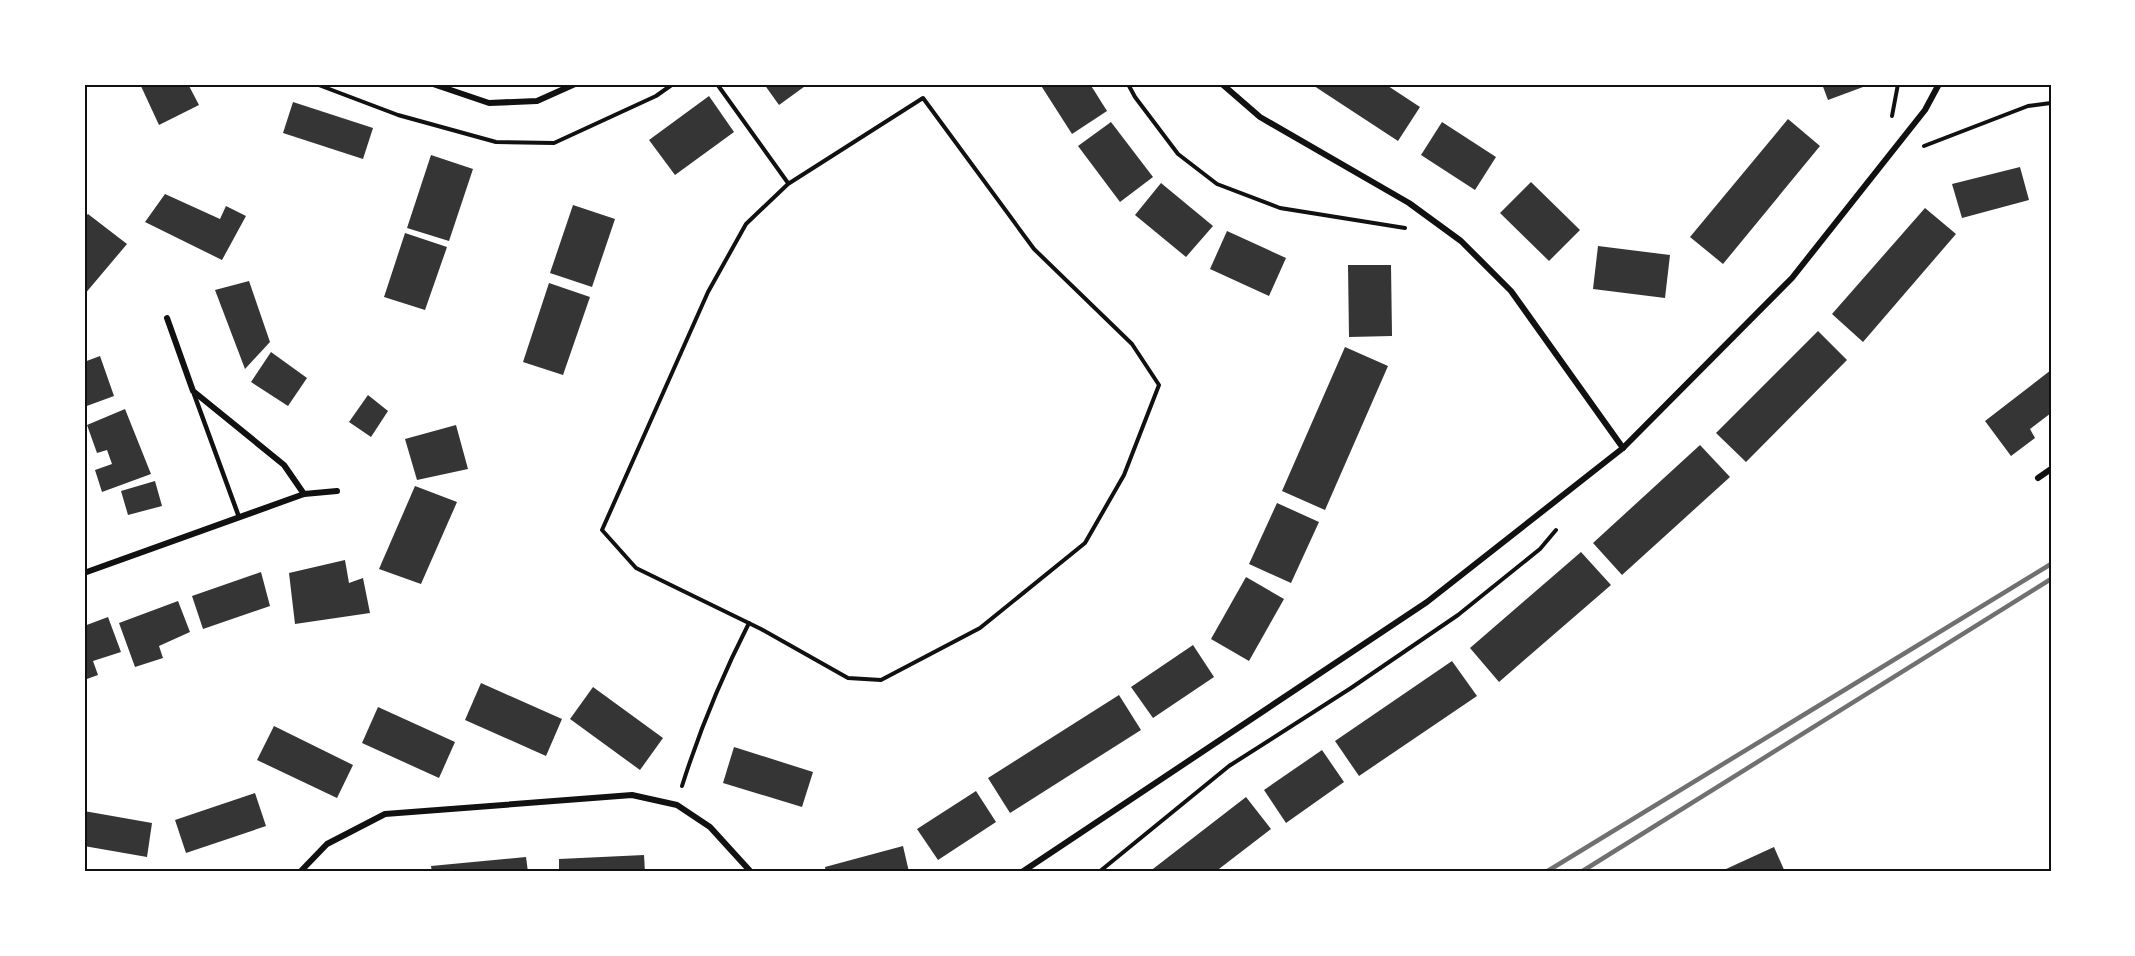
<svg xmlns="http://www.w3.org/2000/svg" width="2135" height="956" font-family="Helvetica,sans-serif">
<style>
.building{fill:#353535}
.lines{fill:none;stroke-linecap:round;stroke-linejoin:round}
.path{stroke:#111;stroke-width:4}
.service{stroke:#111;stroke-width:4.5}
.minor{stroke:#111;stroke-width:6}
.rail{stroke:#707070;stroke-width:4.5}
.neatline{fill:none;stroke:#111;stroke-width:2}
</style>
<rect width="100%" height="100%" fill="#fff"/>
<!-- building -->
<g class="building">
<polygon points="140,84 188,84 199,105 159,125"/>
<polygon points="764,84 808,84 779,105"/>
<polygon points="1040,84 1090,84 1107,111 1072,134"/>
<polygon points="1311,84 1385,84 1420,107 1398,141"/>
<polygon points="1822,84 1862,84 1863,87 1828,100"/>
<polygon points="709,96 734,132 675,175 649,140"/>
<polygon points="293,102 373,128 363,159 283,133"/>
<polygon points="1788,119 1820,146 1723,264 1690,237"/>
<polygon points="1111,122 1153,177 1120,202 1078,146"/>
<polygon points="1442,122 1496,157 1475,190 1421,155"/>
<polygon points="431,155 473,169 449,241 407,228"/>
<polygon points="2020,167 2029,200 1962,218 1952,184"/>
<polygon points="1531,182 1580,230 1549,261 1500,213"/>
<polygon points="1161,183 1213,226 1186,257 1135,215"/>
<polygon points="165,194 220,219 226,206 246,216 222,260 145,222"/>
<polygon points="573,205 615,219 592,287 550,273"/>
<polygon points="1925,208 1956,234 1863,342 1832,314"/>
<polygon points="88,214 127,244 84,295 84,218"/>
<polygon points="1227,231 1286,258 1269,296 1210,269"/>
<polygon points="405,233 447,247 425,310 384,297"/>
<polygon points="1598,246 1670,255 1665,298 1593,289"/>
<polygon points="1348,265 1391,265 1392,336 1349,337"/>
<polygon points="249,281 270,342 245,369 215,290"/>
<polygon points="549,283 590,297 563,375 523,362"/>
<polygon points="1818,331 1847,360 1746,462 1716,433"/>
<polygon points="1345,347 1388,366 1325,510 1282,491"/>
<polygon points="271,352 307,378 288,406 251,382"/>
<polygon points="100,356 114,396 84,407 84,362"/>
<polygon points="2051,370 2051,413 2030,429 2035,438 2011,456 1985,421"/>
<polygon points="368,395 388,411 371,437 349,422"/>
<polygon points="125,409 151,474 102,492 95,470 112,464 107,450 97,453 87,425"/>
<polygon points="456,425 468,469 417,480 405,439"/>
<polygon points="1700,445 1730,477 1622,575 1593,543"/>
<polygon points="155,481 162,506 128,515 121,491"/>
<polygon points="415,486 457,502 421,584 379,569"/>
<polygon points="1277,503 1319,522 1291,583 1249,564"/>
<polygon points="1581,552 1611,585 1499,682 1470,648"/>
<polygon points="345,560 349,583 363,578 370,613 295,624 289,573"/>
<polygon points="261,572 270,606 203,629 192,596"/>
<polygon points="1246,577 1284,599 1249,661 1211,639"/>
<polygon points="178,601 190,632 159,646 163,658 135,667 119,623"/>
<polygon points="108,617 121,652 93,661 98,675 84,680 84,626"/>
<polygon points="1193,645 1214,677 1153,718 1131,687"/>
<polygon points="1452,661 1477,696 1359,776 1335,741"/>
<polygon points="481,683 562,719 546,756 465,720"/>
<polygon points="593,687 663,738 640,770 570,719"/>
<polygon points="1119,695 1141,730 1010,813 988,778"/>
<polygon points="378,707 455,742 439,778 362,743"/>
<polygon points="274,726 353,765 337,798 257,760"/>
<polygon points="734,747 813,772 802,807 723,783"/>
<polygon points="1322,750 1344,782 1286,823 1264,790"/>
<polygon points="976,791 996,822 938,860 917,829"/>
<polygon points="255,793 266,826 186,853 175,820"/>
<polygon points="1246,797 1271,829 1215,872 1149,872"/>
<polygon points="84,811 152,823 147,857 84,846"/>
<polygon points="903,846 909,872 826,872 825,867"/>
<polygon points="1774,847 1785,872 1720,872 1726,869"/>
<polygon points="644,855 645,872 559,872 559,859"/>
<polygon points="526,857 528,872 432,872 431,866"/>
</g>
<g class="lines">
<!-- path -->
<g class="path">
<polyline points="316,84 398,115 496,142 554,143 656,96 673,84"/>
<polyline points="717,84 788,183"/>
<polyline points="1128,84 1135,97 1178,154 1217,184 1280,208 1405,228"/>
<polygon points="923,98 1034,249 1132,344 1159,385 1124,475 1085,543 980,628 881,680 848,678 761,629 636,568 602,530 708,292 746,224 788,184"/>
<polyline points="1892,116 1898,84"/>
<polyline points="1924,146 2028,106 2051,103"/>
<path d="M682 786C700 729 722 676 749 623"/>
<polyline points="1099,872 1229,766 1351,688 1458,615 1540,549 1556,530"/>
</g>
<!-- service -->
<polyline class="service" points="194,394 239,517"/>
<!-- minor -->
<g class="minor">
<polyline points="433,84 489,103 537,101 575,84"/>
<polyline points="1222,84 1260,117 1409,203 1461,241 1511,291 1623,448"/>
<polyline points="167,318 193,391 284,465 304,494"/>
<polyline points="2038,478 2051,469"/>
<polyline points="84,573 304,494 337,491"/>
<polyline points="300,872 327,844 385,814 632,795 677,805 710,827 751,872"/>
<polyline points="1022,872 1427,602 1623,448 1792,278 1925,110 1939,84"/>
</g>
<!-- rail -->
<g class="rail">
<polyline points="1546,872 2051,564"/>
<polyline points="1581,872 2051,579"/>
</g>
</g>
<!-- border -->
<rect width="2135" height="956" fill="none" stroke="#ffffff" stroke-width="171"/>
<rect x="86" y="86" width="1964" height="784" class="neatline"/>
</svg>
